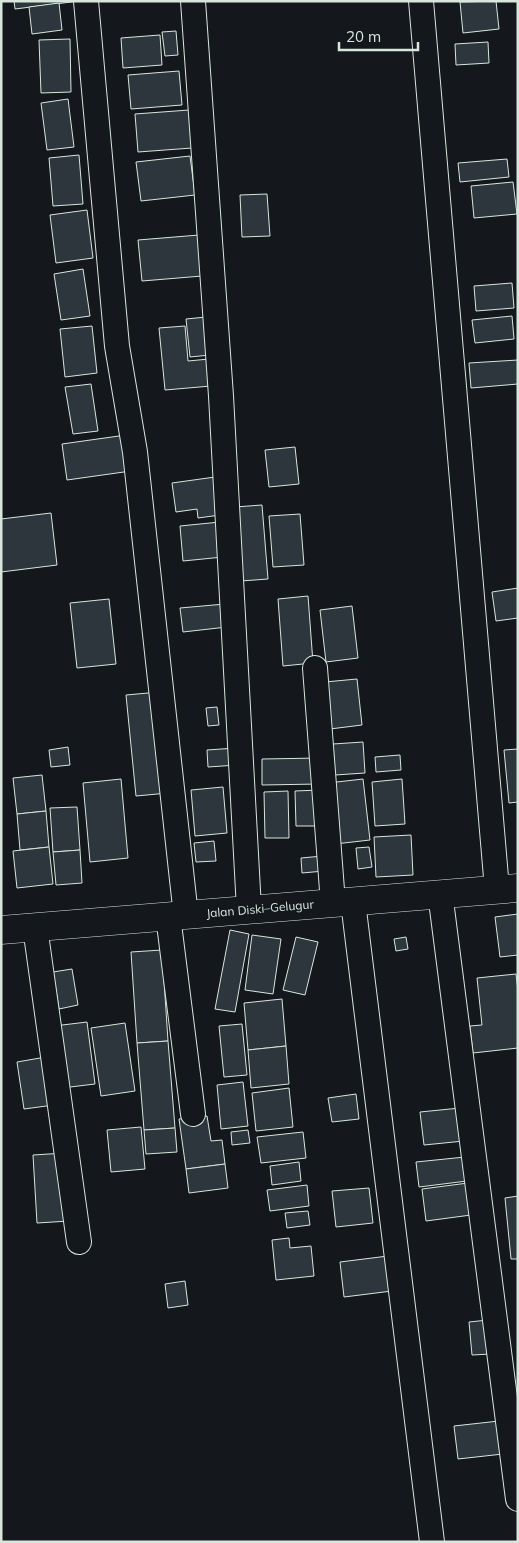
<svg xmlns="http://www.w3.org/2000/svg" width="519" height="1543" font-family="Mulish,sans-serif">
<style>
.building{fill:#2c363c;stroke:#d8e6dc}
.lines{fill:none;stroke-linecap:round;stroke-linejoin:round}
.street-casing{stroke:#d8e6dc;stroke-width:26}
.secondary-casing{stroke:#d8e6dc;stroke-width:29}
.street{stroke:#14181c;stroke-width:24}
.secondary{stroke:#14181c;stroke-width:28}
.labels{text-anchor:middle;stroke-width:4;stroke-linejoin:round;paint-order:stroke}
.street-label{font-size:12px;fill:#d8e6dc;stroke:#14181c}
</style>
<rect width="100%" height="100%" fill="#14181c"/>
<!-- building -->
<g class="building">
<polygon points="14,1 79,1 15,9"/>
<polygon points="496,1 499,29 463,33 460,2"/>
<polygon points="59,3 62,30 32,34 29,7"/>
<polygon points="176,31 178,55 165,56 162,32"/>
<polygon points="160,35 162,65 123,68 121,38"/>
<polygon points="70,39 71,92 41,93 39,40"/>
<polygon points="488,42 489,63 456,65 455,44"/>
<polygon points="179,71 182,105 131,109 128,75"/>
<polygon points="68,99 74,147 47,150 41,103"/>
<polygon points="189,110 192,148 138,152 135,114"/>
<polygon points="79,155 83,204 53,206 49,158"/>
<polygon points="190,156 195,195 141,201 136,162"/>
<polygon points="507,159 509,177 460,182 458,163"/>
<polygon points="513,182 517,214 474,218 471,186"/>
<polygon points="267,194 270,236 242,237 240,195"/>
<polygon points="87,210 93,258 56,263 50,215"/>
<polygon points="199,235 202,276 142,281 138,240"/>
<polygon points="83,269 90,316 61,320 54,274"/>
<polygon points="512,283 514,308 476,311 474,286"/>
<polygon points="512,316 514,339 475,343 472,320"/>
<polygon points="206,317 210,355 190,357 186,319"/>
<polygon points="92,326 97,373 65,377 60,329"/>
<polygon points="185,326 188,361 209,359 211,386 165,390 159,328"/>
<polygon points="518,360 518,384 471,388 469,363"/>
<polygon points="91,384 98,431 73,434 65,387"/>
<polygon points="126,435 131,471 67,480 62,444"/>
<polygon points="295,447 299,484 269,487 265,450"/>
<polygon points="215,477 220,515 198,518 197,509 176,512 172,483"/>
<polygon points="262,505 268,579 241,581 235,507"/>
<polygon points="51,513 57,565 1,572 1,519"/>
<polygon points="300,514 304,565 273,567 269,516"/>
<polygon points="220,522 223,557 183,561 180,526"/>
<polygon points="518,588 518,618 496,621 492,592"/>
<polygon points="308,596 313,663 283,666 278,599"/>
<polygon points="109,599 116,664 77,668 70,603"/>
<polygon points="225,604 227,627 183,632 180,608"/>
<polygon points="352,606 358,658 326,662 320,610"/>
<polygon points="357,679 362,725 330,729 325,682"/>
<polygon points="159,692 168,793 136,796 126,695"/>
<polygon points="217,707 219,725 208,726 206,708"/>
<polygon points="363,742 365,773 335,775 333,744"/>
<polygon points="68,747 70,765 51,767 49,750"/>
<polygon points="236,748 237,765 208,767 207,750"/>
<polygon points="518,749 518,802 509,803 504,750"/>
<polygon points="400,755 401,770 376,772 375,757"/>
<polygon points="319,758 319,784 262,785 262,759"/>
<polygon points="42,775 46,811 17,814 13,778"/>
<polygon points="121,779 128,858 90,862 83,783"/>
<polygon points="363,779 370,840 335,844 328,783"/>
<polygon points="402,779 405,824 375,826 372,782"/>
<polygon points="223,787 227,833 195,836 191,790"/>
<polygon points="320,790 321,826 296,826 295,791"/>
<polygon points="288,791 289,838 265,838 264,792"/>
<polygon points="77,807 80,850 53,852 50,808"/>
<polygon points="46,811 49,847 20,850 17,814"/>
<polygon points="411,835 413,875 376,877 374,837"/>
<polygon points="214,841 216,861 196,862 194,843"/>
<polygon points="49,847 53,884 17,888 13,851"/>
<polygon points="369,847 372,867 358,869 356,848"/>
<polygon points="80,850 82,883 56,885 53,852"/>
<polygon points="323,856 324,871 302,873 301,858"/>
<polygon points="518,914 518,955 500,957 495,917"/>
<polygon points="230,930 249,934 235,1012 215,1009"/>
<polygon points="252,935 281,939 273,994 245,990"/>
<polygon points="296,937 318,942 305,995 283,990"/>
<polygon points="406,937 408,949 396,951 394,939"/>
<polygon points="162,950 168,1041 137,1043 131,952"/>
<polygon points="72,969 78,1005 59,1009 53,972"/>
<polygon points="516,974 518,991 518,1048 473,1053 470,1026 482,1025 477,978"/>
<polygon points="282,999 286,1046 248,1050 244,1003"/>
<polygon points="87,1022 95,1084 62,1088 54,1026"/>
<polygon points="125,1023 135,1091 101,1096 91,1028"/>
<polygon points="242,1024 247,1075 224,1077 219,1026"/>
<polygon points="168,1041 175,1128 144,1130 137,1043"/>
<polygon points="286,1046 289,1084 251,1088 248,1050"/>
<polygon points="46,1057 54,1105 24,1109 17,1062"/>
<polygon points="243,1082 248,1126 221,1129 217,1085"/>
<polygon points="289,1088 293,1127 256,1131 252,1093"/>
<polygon points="356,1094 359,1119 332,1122 328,1098"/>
<polygon points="460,1108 464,1141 424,1145 420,1112"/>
<polygon points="207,1116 211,1141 222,1140 225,1164 186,1169 179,1119"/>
<polygon points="141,1127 145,1169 111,1172 107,1130"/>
<polygon points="175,1128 177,1152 146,1154 144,1130"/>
<polygon points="248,1130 250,1143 232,1145 231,1132"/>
<polygon points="303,1132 306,1158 261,1163 257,1137"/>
<polygon points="65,1153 69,1221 37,1223 33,1155"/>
<polygon points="465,1157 467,1181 419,1187 416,1162"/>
<polygon points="299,1162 301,1181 272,1185 270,1166"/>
<polygon points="225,1164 228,1188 189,1193 186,1169"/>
<polygon points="468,1183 471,1215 426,1221 422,1189"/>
<polygon points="307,1185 309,1206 270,1211 267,1190"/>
<polygon points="369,1188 373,1223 336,1227 332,1191"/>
<polygon points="518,1196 518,1259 511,1259 505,1198"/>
<polygon points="308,1211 310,1225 287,1228 285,1213"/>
<polygon points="289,1238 290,1248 311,1246 314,1276 276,1280 272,1240"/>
<polygon points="388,1256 392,1291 344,1297 340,1262"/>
<polygon points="185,1281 188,1305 168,1308 165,1284"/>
<polygon points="488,1320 491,1354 472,1355 469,1322"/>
<polygon points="499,1421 503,1454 458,1459 454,1426"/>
</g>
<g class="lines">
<defs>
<g id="street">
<polyline points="86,1 117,346 135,452 186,916"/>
<polyline points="193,1 221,396 249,909"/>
<polyline points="421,1 497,889"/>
<polyline points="315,668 333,903"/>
<polyline points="440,893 518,1499"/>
<polyline points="353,902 432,1542"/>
<polyline points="168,916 193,1114"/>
<polyline points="35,927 79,1242"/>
</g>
<polyline id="secondary" points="1,930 518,888"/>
</defs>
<!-- street casing -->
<use href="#street" class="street-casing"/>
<!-- secondary casing -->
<use href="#secondary" class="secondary-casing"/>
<!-- street -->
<use href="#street" class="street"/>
<!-- secondary -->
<use href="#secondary" class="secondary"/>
</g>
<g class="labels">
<!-- street labels -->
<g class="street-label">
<text transform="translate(260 909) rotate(-5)" y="4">Jalan Diski–Gelugur</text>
</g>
</g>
<!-- border -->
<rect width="519" height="1543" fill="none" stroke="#d8e6dc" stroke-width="5"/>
<!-- scale -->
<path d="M339 42v8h79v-8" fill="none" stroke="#d8e6dc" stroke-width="2.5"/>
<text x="346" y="42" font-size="15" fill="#d8e6dc" stroke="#14181c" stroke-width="4" paint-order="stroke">20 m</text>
</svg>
